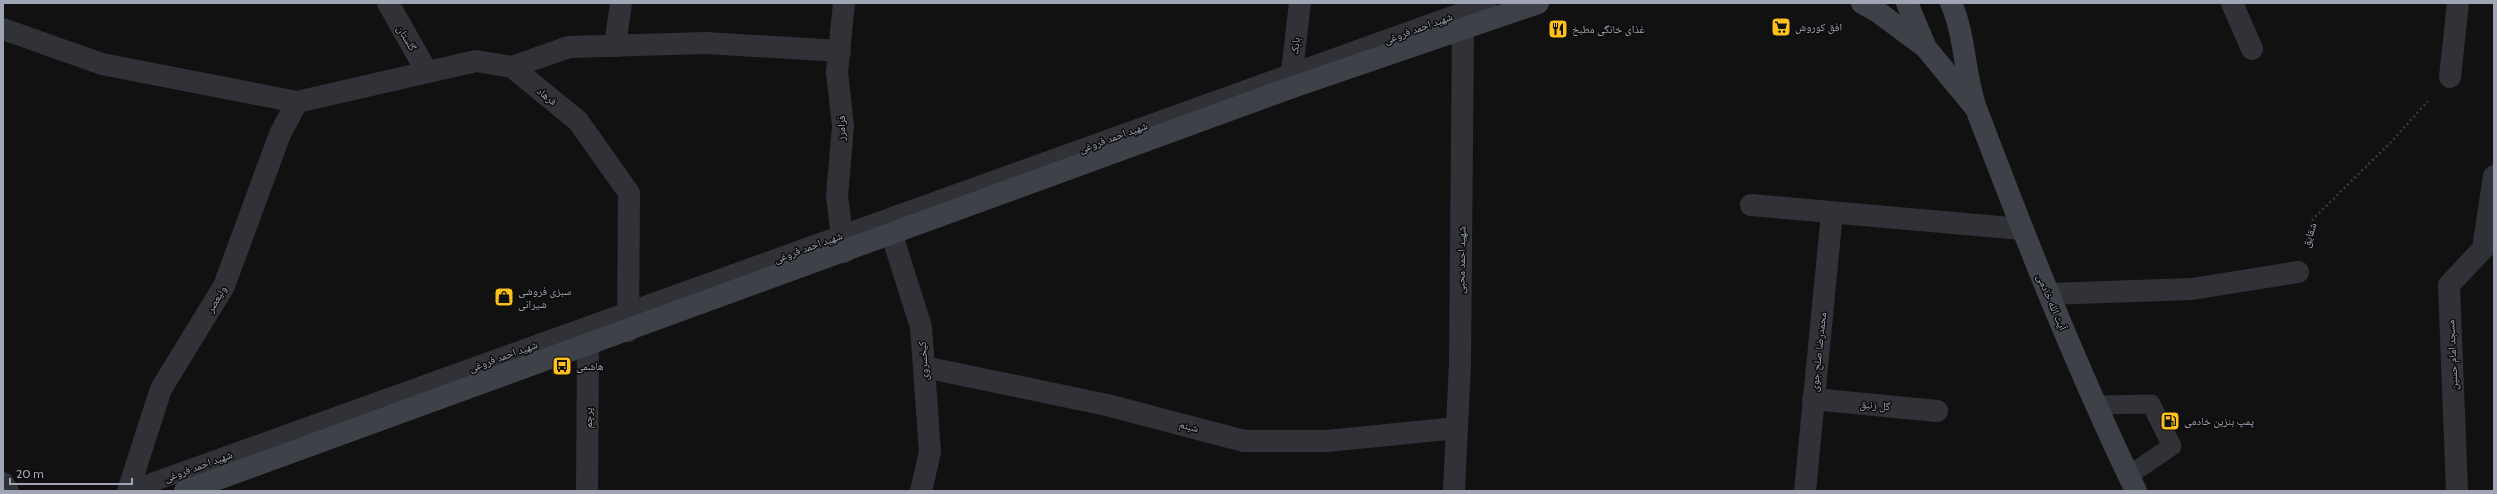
<svg xmlns="http://www.w3.org/2000/svg" width="2497" height="494" font-family="Cabin,'Noto Naskh Arabic',sans-serif">
<style>
.lines{fill:none;stroke-linecap:round;stroke-linejoin:round}
.path{stroke:#37393f;stroke-width:2.5;stroke-dasharray:2 3;stroke-linecap:butt}
.service{stroke:#313238;stroke-width:19}
.minor{stroke:#313238;stroke-width:22}
.secondary{stroke:#3f4148;stroke-width:22}
.labels{text-anchor:middle;stroke-width:3;stroke-linejoin:round;paint-order:stroke}
.poi-label{font-size:11px;fill:#a0a5b5;stroke:#0c0c0d;text-anchor:start}
.street-label{font-size:11px;fill:#a0a5b5;stroke:#0c0c0d}
</style>
<rect width="100%" height="100%" fill="#111112"/>
<g class="lines">
<!-- path -->
<polyline class="path" points="2307,240 2313,219 2390,143 2428,101"/>
<!-- service -->
<g class="service">
<polyline points="2097,405 2151,404 2172,446 2128,476"/>
<polyline points="128,491 1487,3"/>
</g>
<!-- minor -->
<g class="minor">
<polyline points="388,3 427,72"/>
<polyline points="2232,3 2252,49"/>
<polyline points="3,29 102,64 297,102 476,61 512,67 578,121 629,193 628,331"/>
<polyline points="615,46 621,3"/>
<polyline points="512,67 569,47 706,43 840,51"/>
<polyline points="2450,77 2458,3"/>
<polyline points="1290,88 1300,3"/>
<polyline points="1751,205 2021,229"/>
<polyline points="892,235 921,327 930,452 921,491"/>
<polyline points="2483,249 2494,176"/>
<polyline points="844,252 837,196 843,126 837,72 844,3"/>
<polyline points="2049,294 2192,289 2298,272"/>
<polyline points="924,367 1107,405 1244,441 1327,441 1457,428"/>
<polyline points="1813,399 1937,411"/>
<polyline points="3,483 8,491"/>
<polyline points="128,491 161,389 224,286 280,134 297,102"/>
<polyline points="587,491 588,346"/>
<polyline points="1454,491 1460,363 1463,29"/>
<polyline points="1805,491 1832,213"/>
<polyline points="2457,491 2449,285 2494,237"/>
</g>
<!-- secondary -->
<g class="secondary">
<polyline points="1862,3 1878,12 1925,47"/>
<polyline points="1907,3 1926,48 1974,106"/>
<path d="M1951 3C1966 37 1964 77 1977 111 2026 240 2076 367 2136 491"/>
<polyline points="185,491 1290,88 1538,3"/>
</g>
</g>
<!-- icons -->
<defs>
<symbol id="supermarket-square" viewBox="-11 -11 22 22"><rect x="-9" y="-9" width="18" height="18" rx="4" fill="#ffc01c" stroke="#0c0c0d"/><path d="M-6-5.5h2.5l.6 2H6L4.5 2H-2.5L-4.4-4H-6ZM-1.5 3.2a1.3 1.3 0 1 0 .1 0ZM3 3.2a1.3 1.3 0 1 0 .1 0Z" fill="#111"/></symbol>
<symbol id="restaurant-square" viewBox="-11 -11 22 22"><rect x="-9" y="-9" width="18" height="18" rx="4" fill="#ffc01c" stroke="#0c0c0d"/><path d="M-5-6h1v4h1v-4h1v4h1v-4h1v5L-1.5 .5V6h-2V.5L-5-1ZM5-6V6H3V1.5H1.5Q1.5-4 5-6Z" fill="#111"/></symbol>
<symbol id="shop-square" viewBox="-11 -11 22 22"><rect x="-9" y="-9" width="18" height="18" rx="4" fill="#ffc01c" stroke="#0c0c0d"/><path d="M-5-2.5h2.3a2.7 3.5 0 0 1 5.4 0H5L5.5 6h-11ZM-1.5-2.5h3a1.5 2.3 0 0 0-3 0Z" fill="#111"/></symbol>
<symbol id="bus-square" viewBox="-11 -11 22 22"><rect x="-9" y="-9" width="18" height="18" rx="4" fill="#ffc01c" stroke="#0c0c0d"/><path d="M-5-6H5V4H4V6H2V4H-2V6H-4V4H-5ZM-3.5-4V0h7V-4ZM-3.5 1.2v1.5H-2V1.2ZM2 1.2v1.5H3.5V1.2Z" fill="#111"/></symbol>
<symbol id="fuel-square" viewBox="-11 -11 22 22"><rect x="-9" y="-9" width="18" height="18" rx="4" fill="#ffc01c" stroke="#0c0c0d"/><path d="M-5.5-6h7V0h2V4h1.3V-2.5L3-4.5l.8-.8L6-3V5H2.5V1h-1V6h-7ZM-4.2-4.7v3.2H.2V-4.7Z" fill="#111"/></symbol>
</defs>
<g fill-rule="evenodd">
<use href="#supermarket-square" x="1770" y="16" width="22" height="22"/>
<use href="#restaurant-square" x="1547" y="18" width="22" height="22"/>
<use href="#shop-square" x="493" y="286" width="22" height="22"/>
<use href="#bus-square" x="551" y="355" width="22" height="22"/>
<use href="#fuel-square" x="2159" y="410" width="22" height="22"/>
</g>
<g class="labels">
<!-- poi labels -->
<g class="poi-label">
<text x="1795" y="31">افق کوروش</text>
<text x="1572" y="33">غذای خانگی مطبخ</text>
<text x="518" y="295">سبزی فروشی<tspan x="518" dy="13">شیرانی</tspan></text>
<text x="576" y="370">هاشمی</text>
<text x="2184" y="425">پمپ بنزین خادمی</text>
</g>
<!-- street labels -->
<g class="street-label">
<text transform="translate(1418 28) rotate(-20)" y="4">شهید احمد فروغی</text>
<text transform="translate(407 38) rotate(59)" y="4">گلستان</text>
<text transform="translate(1295 46) rotate(-84)" y="4">بابک</text>
<text transform="translate(547 96) rotate(39)" y="4">فرهاد</text>
<text transform="translate(841 128) rotate(-90)" y="4">فرامرز</text>
<text transform="translate(1113 137) rotate(-20)" y="4">شهید احمد فروغی</text>
<text transform="translate(2309 235) rotate(-73)" y="4">شقایق</text>
<text transform="translate(808 247) rotate(-20)" y="4">شهید احمد فروغی</text>
<text transform="translate(1461 260) rotate(-89)" y="4">شهید احمد محبی</text>
<text transform="translate(216 299) rotate(-60)" y="4">ولیعصر</text>
<text transform="translate(2052 302) rotate(67)" y="4">آیت الله خادمی</text>
<text transform="translate(1818 352) rotate(-84)" y="4">محمدرضا صلح جوی</text>
<text transform="translate(2452 355) rotate(-93)" y="4">مسجد امام حسین</text>
<text transform="translate(503 356) rotate(-20)" y="4">شهید احمد فروغی</text>
<text transform="translate(923 361) rotate(-94)" y="4">کیخسروی</text>
<text transform="translate(1875 405) rotate(5)" y="4">گل زنبق</text>
<text transform="translate(588 418) rotate(-90)" y="4">پرچم</text>
<text transform="translate(1189 426) rotate(15)" y="4">شبنم</text>
<text transform="translate(198 466) rotate(-20)" y="4">شهید احمد فروغی</text>
</g>
</g>
<!-- border -->
<rect width="2497" height="494" fill="none" stroke="#a0a5b5" stroke-width="8"/>
<!-- scale -->
<path d="M10 478v6h122v-6" fill="none" stroke="#a0a5b5" stroke-width="2"/>
<text x="16" y="478" font-size="12" fill="#a0a5b5" stroke="#0c0c0d" stroke-width="3" paint-order="stroke">20 m</text>
</svg>
